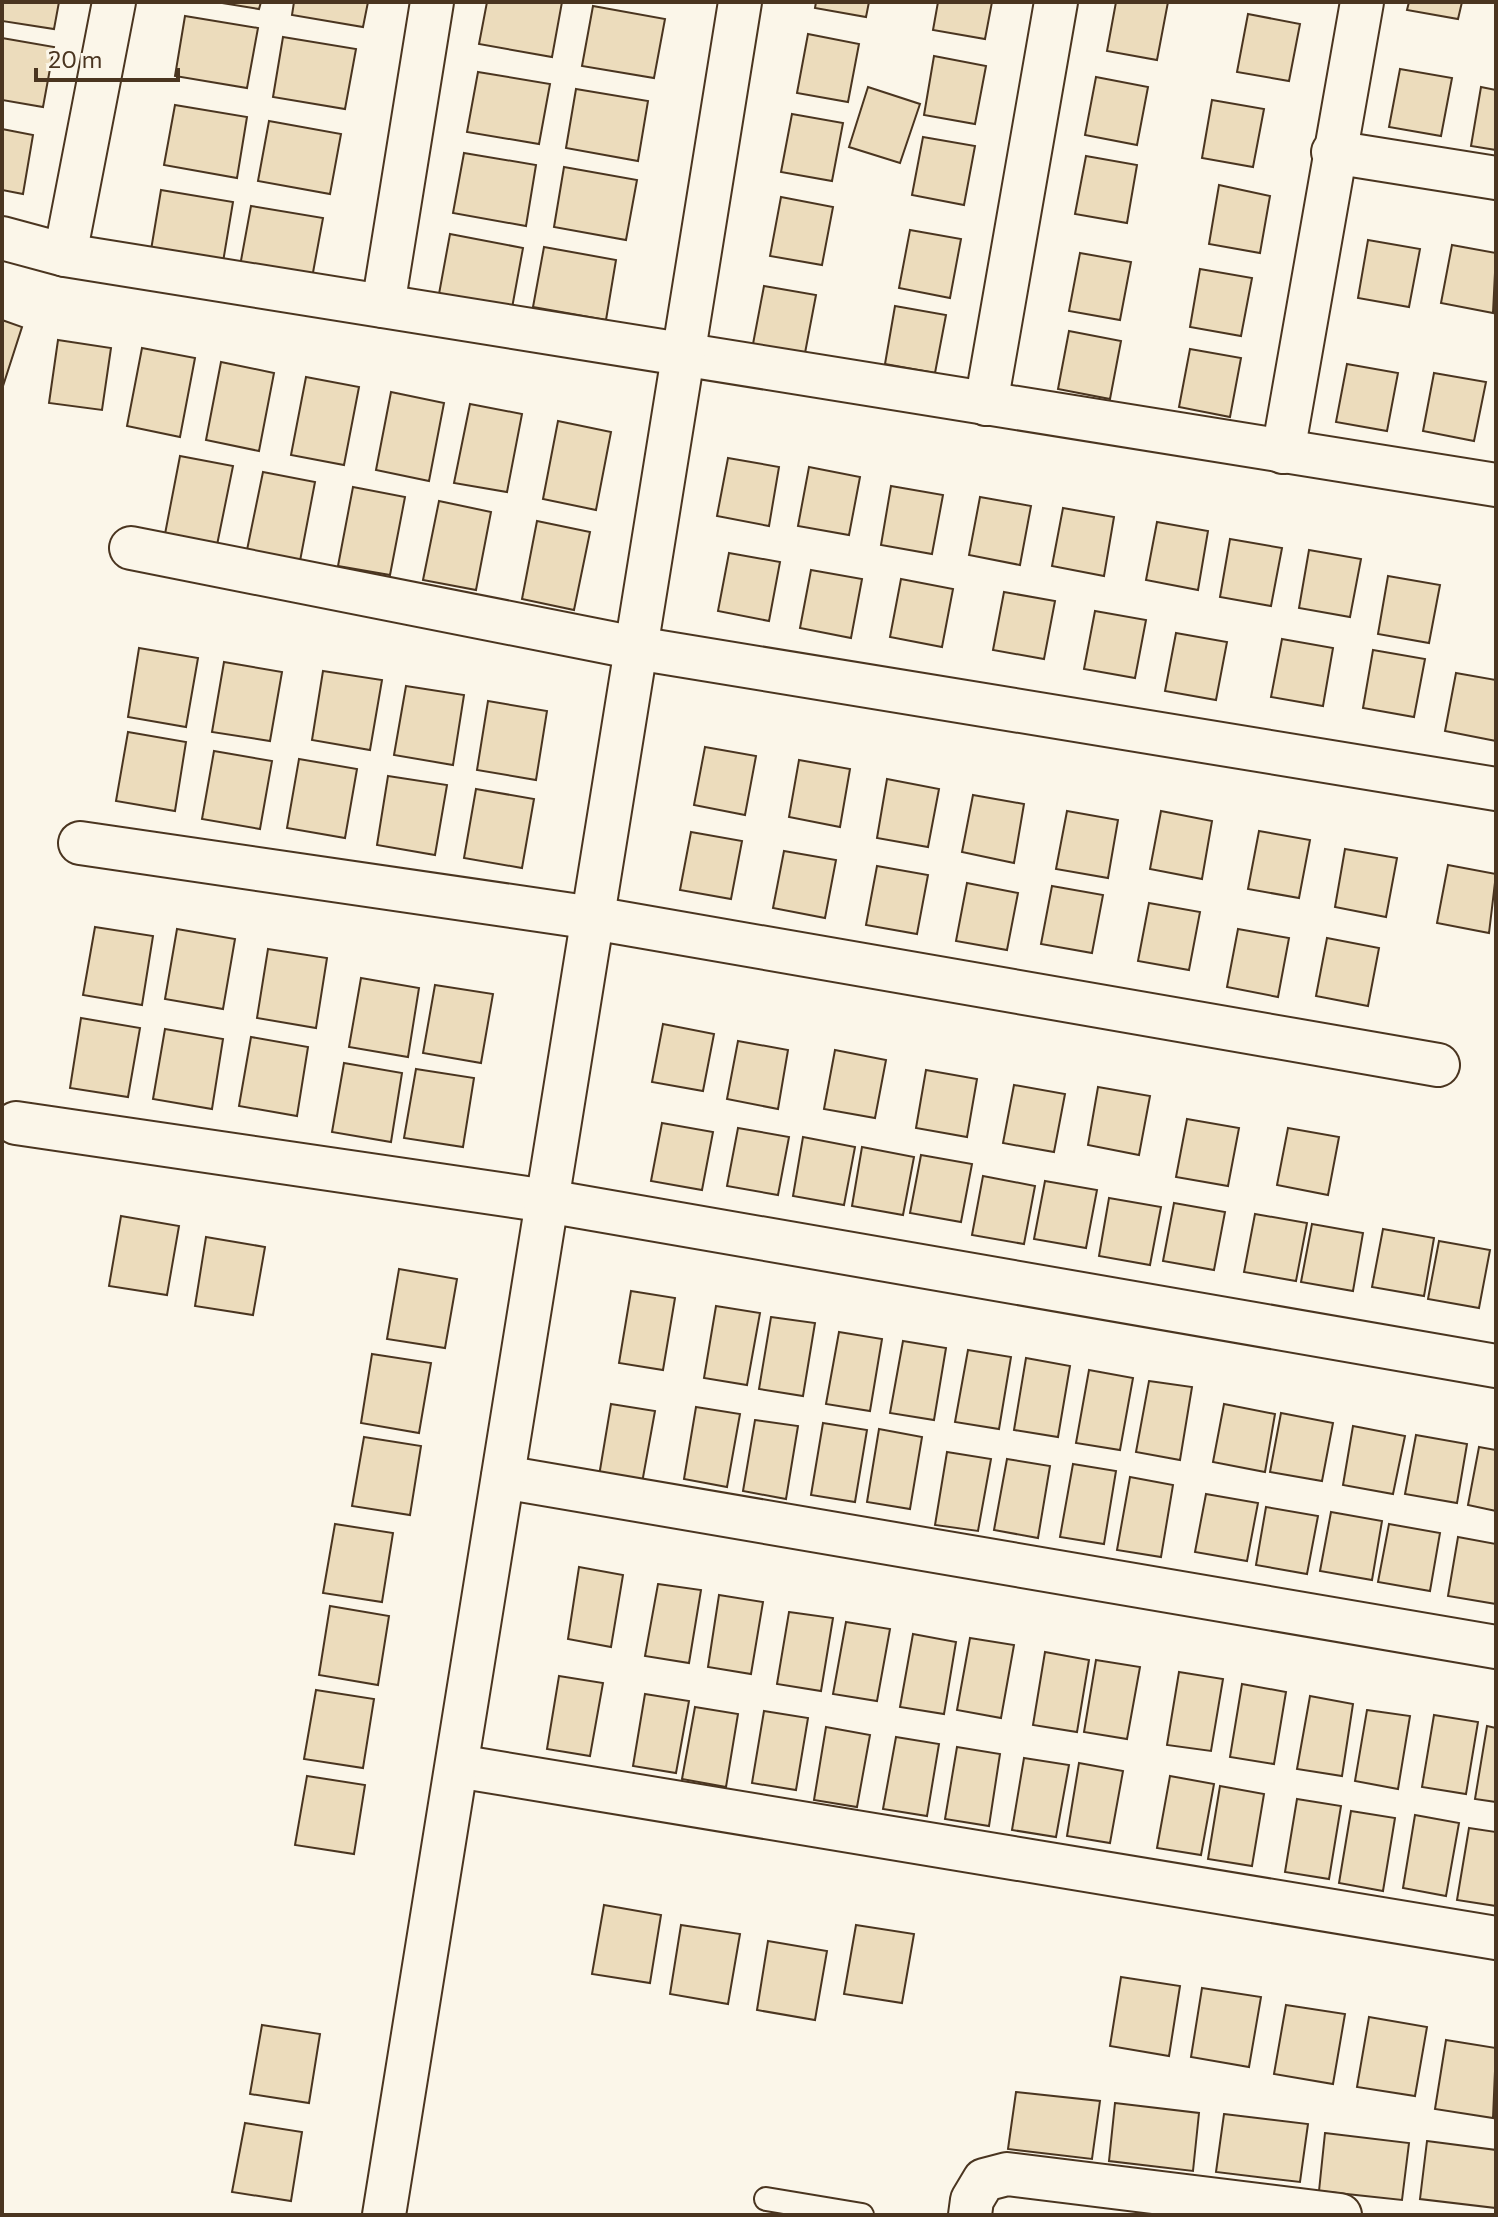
<svg xmlns="http://www.w3.org/2000/svg" width="1498" height="2217" font-family="Commissioner,sans-serif">
<style>
.building{fill:#ecdcbc;stroke:#4a3520;stroke-width:2}
.lines{fill:none;stroke-linecap:round;stroke-linejoin:round}
.lane-casing{stroke:#4a3520;stroke-width:26}
.street-casing{stroke:#4a3520;stroke-width:46}
.lane{stroke:#fbf6e9;stroke-width:22}
.street{stroke:#fbf6e9;stroke-width:42}
</style>
<rect width="100%" height="100%" fill="#fbf6e9"/>
<!-- building -->
<g class="building">
<polygon points="2,2 59,2 54,29 2,21"/>
<polygon points="216,2 261,2 259,9"/>
<polygon points="294,2 368,2 363,27 292,15"/>
<polygon points="487,2 562,2 552,57 479,44"/>
<polygon points="816,2 869,2 866,17 815,8"/>
<polygon points="938,2 992,2 985,39 933,30"/>
<polygon points="1116,2 1168,2 1157,60 1107,51"/>
<polygon points="1409,2 1462,2 1458,19 1407,10"/>
<polygon points="593,6 665,19 654,78 582,66"/>
<polygon points="1248,14 1300,24 1289,81 1237,72"/>
<polygon points="185,16 258,28 247,88 175,76"/>
<polygon points="808,34 859,44 848,102 797,93"/>
<polygon points="283,37 356,49 345,109 273,97"/>
<polygon points="2,38 54,47 43,107 2,100"/>
<polygon points="934,56 986,66 975,124 924,115"/>
<polygon points="1400,69 1452,78 1441,136 1389,127"/>
<polygon points="478,72 550,84 539,144 467,132"/>
<polygon points="1096,77 1148,87 1137,145 1085,135"/>
<polygon points="868,87 920,104 900,163 849,147"/>
<polygon points="1481,87 1496,90 1496,150 1471,146"/>
<polygon points="576,89 648,101 638,161 566,148"/>
<polygon points="1212,100 1264,109 1253,167 1202,158"/>
<polygon points="175,105 247,117 237,178 164,165"/>
<polygon points="792,114 843,123 832,181 781,172"/>
<polygon points="269,121 341,134 330,194 258,181"/>
<polygon points="2,129 33,135 23,194 2,190"/>
<polygon points="923,137 975,146 964,205 912,195"/>
<polygon points="464,153 536,165 526,226 453,213"/>
<polygon points="1086,156 1137,165 1127,223 1075,214"/>
<polygon points="564,167 637,180 626,240 554,227"/>
<polygon points="1219,185 1270,196 1260,253 1209,244"/>
<polygon points="161,190 233,202 223,262 151,250"/>
<polygon points="781,197 833,207 822,265 770,256"/>
<polygon points="251,206 323,218 312,278 240,266"/>
<polygon points="910,230 961,239 950,298 899,288"/>
<polygon points="450,234 523,248 512,308 439,294"/>
<polygon points="1368,240 1420,249 1409,307 1358,298"/>
<polygon points="1452,245 1496,253 1493,313 1441,303"/>
<polygon points="544,247 616,260 606,320 533,307"/>
<polygon points="1080,253 1131,262 1120,320 1069,311"/>
<polygon points="1200,269 1252,278 1241,336 1190,327"/>
<polygon points="764,286 816,295 805,353 753,344"/>
<polygon points="895,306 946,315 935,373 885,364"/>
<polygon points="2,320 22,327 3,386 2,386"/>
<polygon points="1069,331 1121,341 1110,399 1058,389"/>
<polygon points="58,340 111,348 102,410 49,403"/>
<polygon points="142,348 195,358 180,437 127,426"/>
<polygon points="1190,349 1241,358 1230,417 1179,407"/>
<polygon points="221,362 274,373 259,451 206,440"/>
<polygon points="1347,364 1398,373 1387,431 1336,422"/>
<polygon points="1434,373 1486,382 1474,441 1423,431"/>
<polygon points="306,377 359,387 344,465 291,455"/>
<polygon points="391,392 444,403 429,481 376,470"/>
<polygon points="470,404 522,414 507,492 454,483"/>
<polygon points="558,421 611,432 596,510 543,499"/>
<polygon points="180,456 233,466 217,545 165,534"/>
<polygon points="728,458 779,467 769,526 717,516"/>
<polygon points="809,467 860,477 849,535 798,526"/>
<polygon points="263,472 315,482 300,561 247,550"/>
<polygon points="891,486 943,495 932,554 881,545"/>
<polygon points="353,487 405,497 390,575 338,566"/>
<polygon points="980,497 1031,506 1020,565 969,555"/>
<polygon points="439,501 491,512 476,590 423,580"/>
<polygon points="1063,508 1114,517 1104,576 1052,566"/>
<polygon points="537,521 590,532 574,610 522,599"/>
<polygon points="1157,522 1208,531 1198,590 1146,580"/>
<polygon points="1230,539 1282,548 1271,606 1220,597"/>
<polygon points="1309,550 1361,559 1350,617 1299,608"/>
<polygon points="729,553 780,562 769,621 718,611"/>
<polygon points="811,570 862,579 851,638 800,628"/>
<polygon points="1388,576 1440,585 1429,643 1378,634"/>
<polygon points="901,579 953,589 942,647 890,637"/>
<polygon points="1004,592 1055,601 1044,659 993,650"/>
<polygon points="1095,611 1146,620 1135,678 1084,669"/>
<polygon points="1176,633 1227,642 1216,700 1165,691"/>
<polygon points="1282,639 1333,648 1323,706 1271,697"/>
<polygon points="139,648 198,658 186,727 128,717"/>
<polygon points="1373,650 1425,659 1414,717 1363,708"/>
<polygon points="224,662 282,672 270,741 212,732"/>
<polygon points="323,671 382,680 370,750 312,740"/>
<polygon points="1456,673 1496,680 1496,741 1445,731"/>
<polygon points="406,686 464,695 453,765 394,755"/>
<polygon points="488,701 547,711 536,780 477,770"/>
<polygon points="128,732 186,742 175,811 116,801"/>
<polygon points="705,747 756,756 745,815 694,805"/>
<polygon points="214,751 272,761 260,829 202,819"/>
<polygon points="299,759 357,769 345,838 287,828"/>
<polygon points="799,760 850,769 840,827 789,817"/>
<polygon points="388,776 447,785 435,855 377,845"/>
<polygon points="887,779 939,789 928,847 877,838"/>
<polygon points="476,789 534,799 522,868 464,858"/>
<polygon points="973,795 1024,804 1014,863 962,852"/>
<polygon points="1067,811 1118,820 1108,878 1056,869"/>
<polygon points="1161,811 1212,821 1202,879 1150,869"/>
<polygon points="1259,831 1310,840 1299,898 1248,889"/>
<polygon points="691,832 742,841 731,899 680,890"/>
<polygon points="1345,849 1397,858 1386,917 1335,907"/>
<polygon points="784,851 836,860 825,918 773,908"/>
<polygon points="1448,865 1496,874 1489,933 1437,923"/>
<polygon points="877,866 928,875 917,934 866,925"/>
<polygon points="967,883 1018,893 1007,950 956,941"/>
<polygon points="1052,886 1103,895 1092,953 1041,944"/>
<polygon points="1149,903 1200,912 1189,970 1138,961"/>
<polygon points="95,927 153,936 142,1005 83,995"/>
<polygon points="177,929 235,939 223,1009 165,999"/>
<polygon points="1238,929 1289,938 1278,997 1227,987"/>
<polygon points="1327,938 1379,948 1368,1006 1316,996"/>
<polygon points="268,949 327,958 316,1028 257,1018"/>
<polygon points="361,978 419,988 408,1057 349,1047"/>
<polygon points="435,985 493,994 481,1063 423,1053"/>
<polygon points="81,1018 140,1028 128,1097 70,1088"/>
<polygon points="663,1024 714,1034 703,1091 652,1082"/>
<polygon points="165,1029 223,1039 212,1109 153,1099"/>
<polygon points="251,1037 308,1047 297,1116 239,1106"/>
<polygon points="738,1041 788,1050 778,1109 727,1099"/>
<polygon points="835,1050 886,1060 875,1118 824,1109"/>
<polygon points="344,1063 402,1073 391,1142 332,1132"/>
<polygon points="416,1069 474,1078 463,1147 404,1138"/>
<polygon points="926,1070 977,1079 967,1137 916,1128"/>
<polygon points="1014,1085 1065,1094 1054,1152 1003,1143"/>
<polygon points="1098,1087 1150,1096 1139,1155 1088,1145"/>
<polygon points="1187,1119 1239,1128 1228,1186 1176,1177"/>
<polygon points="662,1123 713,1132 702,1190 651,1181"/>
<polygon points="738,1128 789,1137 778,1195 727,1186"/>
<polygon points="1288,1128 1339,1137 1328,1195 1277,1185"/>
<polygon points="803,1137 855,1147 844,1205 793,1196"/>
<polygon points="862,1147 914,1157 903,1215 852,1206"/>
<polygon points="921,1155 972,1164 961,1222 910,1213"/>
<polygon points="983,1176 1035,1186 1024,1244 972,1235"/>
<polygon points="1045,1181 1097,1190 1086,1248 1034,1239"/>
<polygon points="1109,1198 1161,1207 1150,1265 1099,1256"/>
<polygon points="1174,1203 1225,1212 1214,1270 1163,1261"/>
<polygon points="1255,1214 1307,1223 1296,1281 1244,1272"/>
<polygon points="121,1216 179,1226 167,1295 109,1286"/>
<polygon points="1312,1224 1363,1233 1353,1291 1301,1282"/>
<polygon points="1383,1229 1434,1238 1424,1296 1372,1287"/>
<polygon points="206,1237 265,1247 253,1315 195,1306"/>
<polygon points="1439,1241 1490,1250 1479,1308 1428,1299"/>
<polygon points="399,1269 457,1279 445,1348 387,1339"/>
<polygon points="631,1291 675,1298 663,1370 619,1363"/>
<polygon points="716,1306 760,1313 747,1385 704,1378"/>
<polygon points="771,1317 815,1323 803,1396 759,1389"/>
<polygon points="839,1332 882,1339 870,1411 826,1404"/>
<polygon points="903,1341 946,1348 934,1420 890,1413"/>
<polygon points="968,1350 1011,1357 999,1429 955,1422"/>
<polygon points="372,1354 431,1363 419,1433 361,1423"/>
<polygon points="1026,1358 1070,1366 1058,1437 1014,1430"/>
<polygon points="1089,1370 1133,1378 1120,1450 1076,1443"/>
<polygon points="1149,1381 1192,1387 1180,1460 1136,1452"/>
<polygon points="611,1404 655,1411 642,1483 599,1476"/>
<polygon points="1224,1404 1275,1414 1265,1472 1213,1462"/>
<polygon points="696,1407 740,1414 727,1487 684,1479"/>
<polygon points="1281,1413 1333,1423 1322,1481 1270,1472"/>
<polygon points="755,1420 798,1426 786,1499 743,1491"/>
<polygon points="823,1423 867,1430 855,1502 811,1495"/>
<polygon points="1353,1426 1405,1436 1393,1494 1343,1485"/>
<polygon points="879,1429 922,1437 910,1509 867,1502"/>
<polygon points="1416,1435 1467,1444 1457,1503 1405,1494"/>
<polygon points="364,1437 421,1446 410,1515 352,1506"/>
<polygon points="1479,1447 1496,1450 1496,1511 1468,1505"/>
<polygon points="947,1452 991,1459 978,1531 935,1525"/>
<polygon points="1007,1459 1050,1466 1038,1538 994,1530"/>
<polygon points="1073,1464 1116,1471 1104,1544 1060,1537"/>
<polygon points="1130,1477 1173,1485 1161,1557 1117,1550"/>
<polygon points="1206,1494 1258,1503 1247,1561 1195,1552"/>
<polygon points="1266,1507 1318,1516 1307,1574 1256,1565"/>
<polygon points="1331,1512 1382,1521 1372,1580 1320,1571"/>
<polygon points="335,1524 393,1533 382,1602 323,1593"/>
<polygon points="1389,1524 1440,1533 1430,1591 1378,1582"/>
<polygon points="1458,1537 1496,1544 1496,1604 1448,1596"/>
<polygon points="579,1567 623,1575 611,1647 568,1639"/>
<polygon points="658,1584 701,1590 689,1663 645,1656"/>
<polygon points="719,1595 763,1602 751,1674 708,1667"/>
<polygon points="330,1606 389,1616 378,1685 319,1675"/>
<polygon points="789,1612 833,1618 821,1691 777,1684"/>
<polygon points="846,1622 890,1629 877,1701 833,1694"/>
<polygon points="913,1634 956,1642 944,1714 900,1707"/>
<polygon points="970,1638 1014,1645 1001,1718 957,1710"/>
<polygon points="1045,1652 1089,1660 1077,1732 1033,1725"/>
<polygon points="1096,1660 1140,1667 1127,1739 1084,1732"/>
<polygon points="1179,1672 1223,1679 1211,1751 1167,1745"/>
<polygon points="559,1676 603,1683 590,1756 547,1749"/>
<polygon points="1242,1684 1286,1692 1274,1764 1230,1757"/>
<polygon points="316,1690 374,1699 363,1768 304,1759"/>
<polygon points="645,1694 689,1701 676,1773 633,1766"/>
<polygon points="1310,1696 1353,1704 1342,1776 1297,1769"/>
<polygon points="695,1707 738,1714 726,1787 682,1779"/>
<polygon points="1367,1710 1410,1716 1398,1789 1355,1781"/>
<polygon points="764,1711 808,1718 796,1790 752,1783"/>
<polygon points="1434,1715 1478,1722 1466,1794 1422,1787"/>
<polygon points="1487,1726 1496,1728 1496,1802 1475,1799"/>
<polygon points="826,1727 870,1735 857,1807 814,1800"/>
<polygon points="896,1737 939,1744 927,1816 883,1809"/>
<polygon points="957,1747 1000,1754 989,1826 945,1819"/>
<polygon points="1024,1758 1069,1765 1056,1837 1012,1830"/>
<polygon points="1079,1763 1123,1771 1110,1843 1067,1836"/>
<polygon points="307,1776 365,1785 354,1854 295,1845"/>
<polygon points="1170,1776 1214,1784 1201,1855 1157,1848"/>
<polygon points="1220,1786 1264,1794 1252,1866 1208,1859"/>
<polygon points="1297,1799 1341,1806 1329,1879 1285,1872"/>
<polygon points="1351,1811 1395,1818 1383,1891 1339,1883"/>
<polygon points="1415,1815 1459,1823 1446,1896 1403,1888"/>
<polygon points="1469,1828 1496,1832 1496,1906 1457,1900"/>
<polygon points="604,1905 661,1915 650,1983 592,1974"/>
<polygon points="681,1925 740,1934 728,2004 670,1994"/>
<polygon points="856,1925 914,1934 902,2003 844,1994"/>
<polygon points="768,1941 827,1951 815,2020 757,2010"/>
<polygon points="1121,1977 1180,1986 1169,2056 1110,2046"/>
<polygon points="1202,1988 1261,1997 1249,2067 1191,2057"/>
<polygon points="1286,2005 1345,2014 1333,2084 1274,2074"/>
<polygon points="1369,2017 1427,2027 1415,2096 1357,2087"/>
<polygon points="262,2025 320,2034 309,2103 250,2094"/>
<polygon points="1446,2040 1496,2048 1493,2118 1435,2109"/>
<polygon points="1016,2092 1100,2101 1092,2159 1008,2149"/>
<polygon points="1115,2103 1199,2113 1193,2171 1109,2161"/>
<polygon points="1224,2114 1308,2124 1300,2182 1216,2172"/>
<polygon points="245,2123 302,2132 291,2201 232,2192"/>
<polygon points="1325,2133 1409,2143 1402,2200 1319,2191"/>
<polygon points="1427,2141 1496,2150 1496,2208 1420,2199"/>
</g>
<g class="lines">
<defs>
<polyline id="lane" points="766,2199 862,2215"/>
<g id="street">
<polyline points="1333,152 1496,178"/>
<polyline points="2,238 65,255 1496,485"/>
<polyline points="65,255 114,2"/>
<polyline points="383,306 432,2"/>
<polyline points="986,404 1056,2"/>
<polyline points="1283,452 1362,2"/>
<polyline points="131,548 636,648 1496,789"/>
<polyline points="80,843 593,918 1438,1065"/>
<polyline points="16,1123 547,1201 1496,1366"/>
<polyline points="503,1477 1496,1647"/>
<polyline points="457,1766 1496,1938"/>
<polyline points="384,2215 740,2"/>
<polyline points="970,2215 972,2200 984,2180 1007,2174 1340,2215"/>
</g>
</defs>
<!-- lane casing -->
<use href="#lane" class="lane-casing"/>
<!-- street casing -->
<use href="#street" class="street-casing"/>
<!-- lane -->
<use href="#lane" class="lane"/>
<!-- street -->
<use href="#street" class="street"/>
</g>
<!-- border -->
<rect width="1498" height="2217" fill="none" stroke="#4a3520" stroke-width="8"/>
<!-- scale -->
<path d="M36 68v12h142v-12" fill="none" stroke="#4a3520" stroke-width="4"/>
<text x="48" y="68" font-size="24" fill="#4a3520" stroke="#fbf6e9" stroke-width="6" paint-order="stroke">20 m</text>
</svg>
